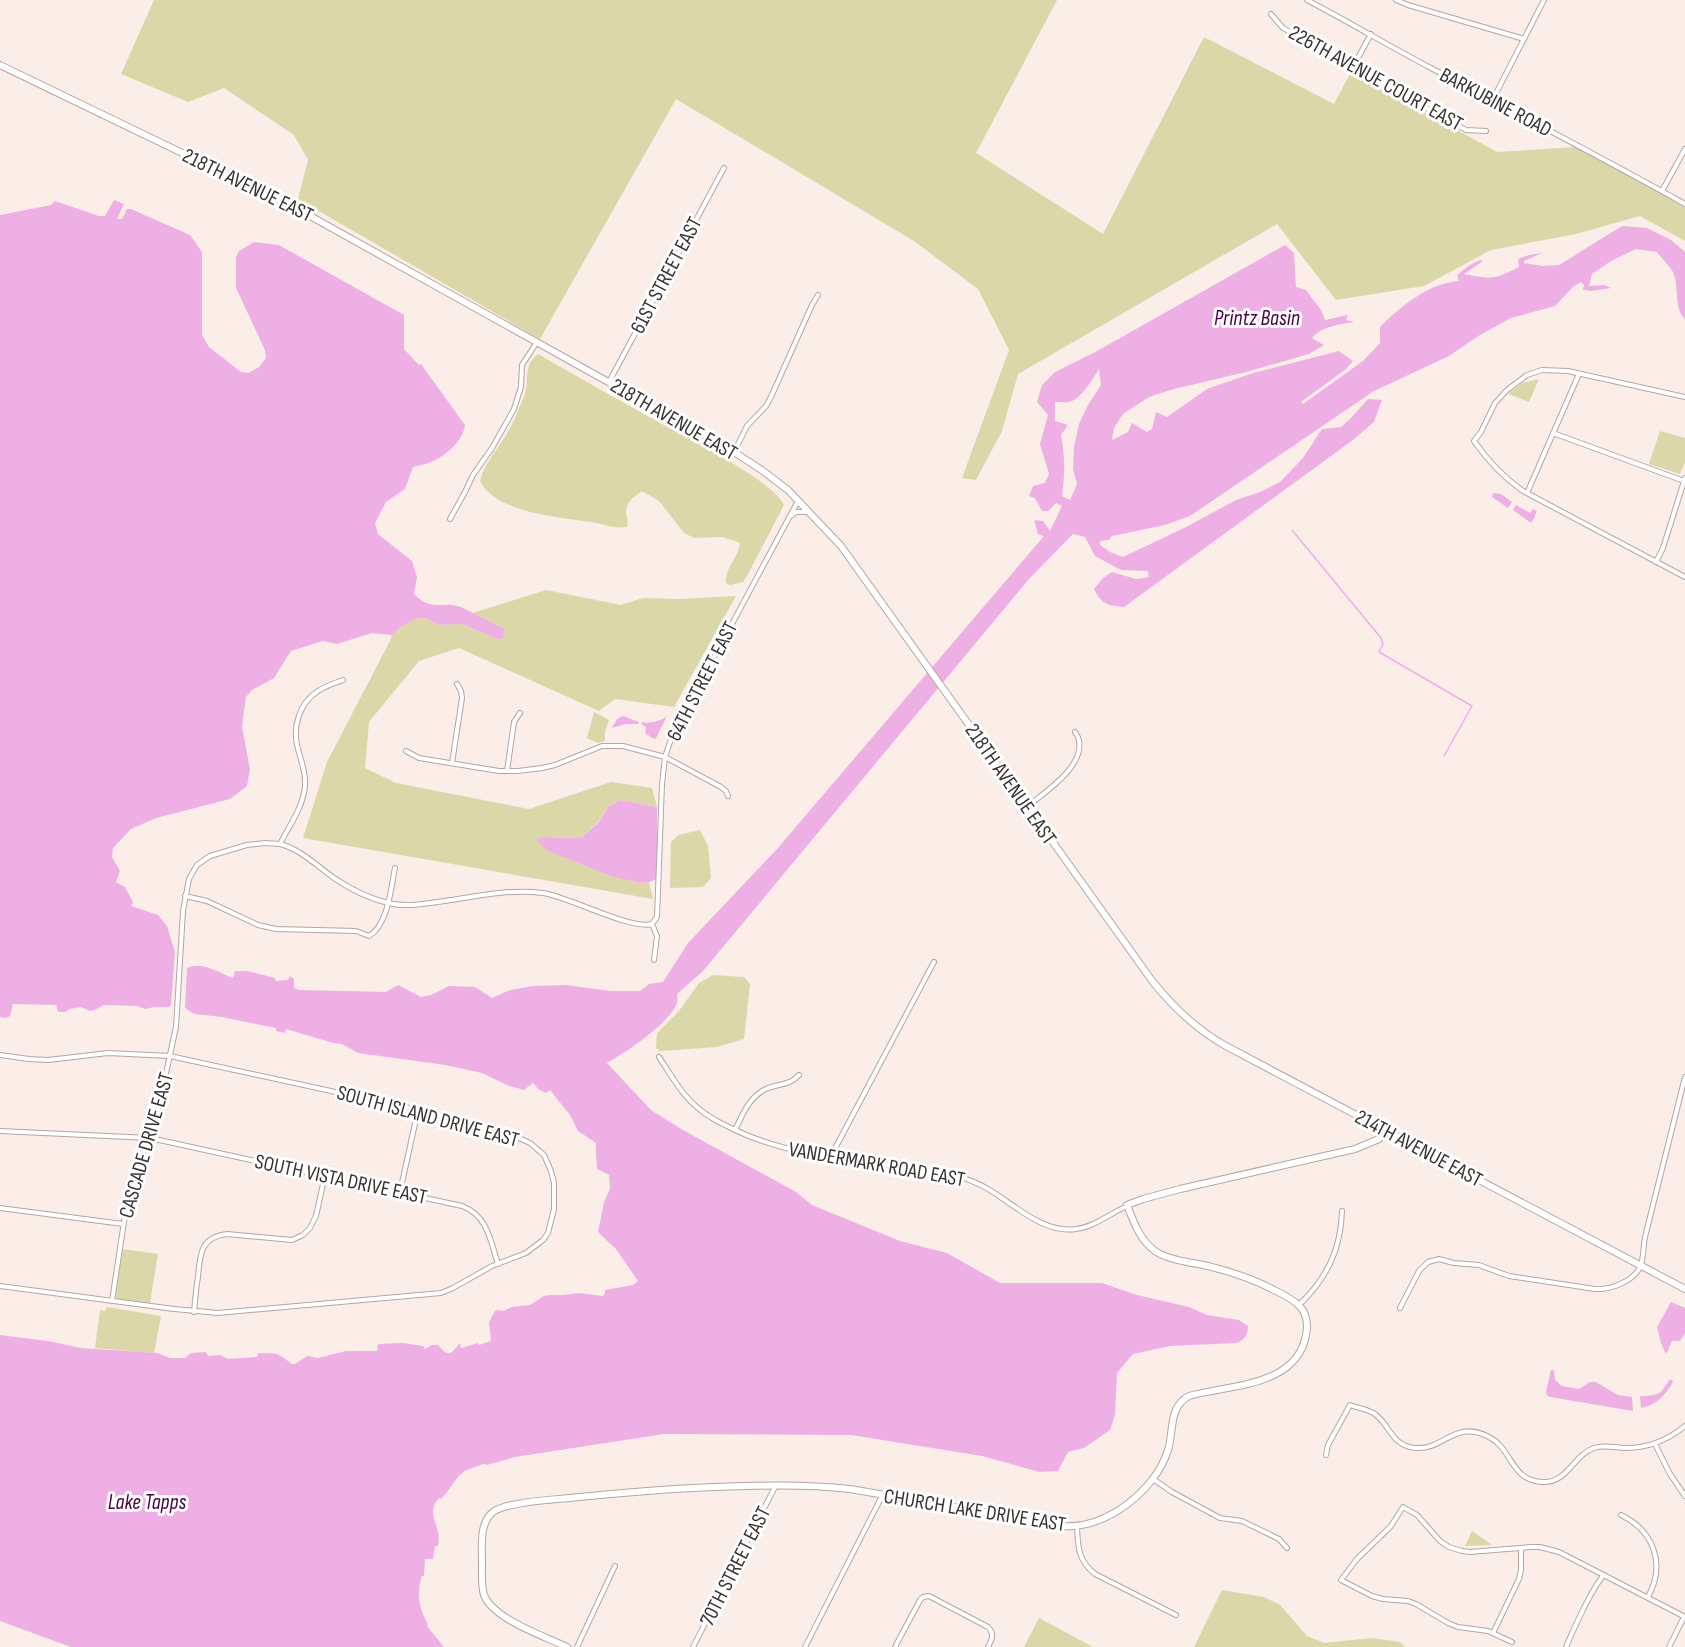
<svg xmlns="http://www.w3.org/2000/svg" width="1685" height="1647" font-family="'Sofia Sans Condensed',sans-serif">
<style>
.green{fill:#dbd7a9}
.water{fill:#eeb0e4;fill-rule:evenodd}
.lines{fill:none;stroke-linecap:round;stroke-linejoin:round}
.stream{stroke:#eeb0e4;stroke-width:1.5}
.street-casing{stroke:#b4a7a2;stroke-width:6}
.secondary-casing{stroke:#b4a7a2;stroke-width:8}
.street{stroke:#fff;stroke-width:4}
.secondary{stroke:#fff;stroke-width:6}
.labels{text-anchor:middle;stroke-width:6;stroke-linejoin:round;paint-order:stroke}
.street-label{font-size:21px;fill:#383331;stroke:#fff}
.water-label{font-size:22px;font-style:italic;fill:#4a0044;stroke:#fff}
</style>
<rect width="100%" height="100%" fill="#fbede8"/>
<!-- green -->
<g class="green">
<polygon points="154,0 1057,0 976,153 1103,234 1204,37 1334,104 1351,72 1497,152 1576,147 1685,207 1685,241 1640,216 1576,234 1491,250 1424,286 1336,300 1277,224 1018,374 1002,431 976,480 962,478 1009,350 978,289 914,241 676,99 540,339 298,199 308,160 294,135 224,88 188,102 121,74"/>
<path d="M538 354C579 378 621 401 662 424 689 439 772 480 784 505L747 576 743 582 730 585 726 583C724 569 739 557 740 543L723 537 694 538 684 533 659 501 642 491C635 496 627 501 626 511 626 518 629 519 627 527 615 529 603 524 591 522 558 517 496 513 480 481 485 461 501 446 510 428 516 418 519 407 524 397 531 379 521 368 538 354Z"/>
<polygon points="1539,379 1529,402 1508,394 1522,383"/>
<polygon points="1660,431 1685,438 1685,462 1680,474 1649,464"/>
<polygon points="546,590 621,605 643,598 679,599 736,596 674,707 615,699 599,711 459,648 419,661 369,722 365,768 396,783 529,809 611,782 652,788 657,807 620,800 609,806 599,821 581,838 541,837 642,883 649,882 653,899 303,838 327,762 391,639 392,635 401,627 415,619 425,618 439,625 462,624 497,639 502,639 503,628 473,613"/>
<polygon points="594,712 609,720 605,731 605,741 598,743 587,738"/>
<polygon points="700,830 708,846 711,878 703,887 670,888 671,842 678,835"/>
<polygon points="713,975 744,977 750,984 744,1039 717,1047 660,1051 656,1048 657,1033 679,1011 699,983"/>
<polygon points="122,1249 158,1254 150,1303 119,1299 116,1297"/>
<polygon points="107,1307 161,1316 154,1353 95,1348 100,1310 105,1311"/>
<polygon points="1472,1531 1492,1545 1465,1546"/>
<polygon points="1222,1590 1264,1597 1280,1605 1307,1636 1324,1643 1372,1638 1400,1642 1405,1647 1194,1647"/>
<polygon points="1039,1618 1093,1647 1024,1647"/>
</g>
<!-- water -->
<g class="water">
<path d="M114 200 124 204 117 219H122L127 209H131L190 235 202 252V335L209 347 241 372 248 373 259 367 266 358 265 350 236 288V257L239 251 254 242 279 245 404 315V349L419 365 421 364 465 425C464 439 446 456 433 461 427 464 419 465 413 467L405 489 386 502 375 523 378 534 412 561 417 577 414 594C433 613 442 600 461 607L503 628 505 633 502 639H497L462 624 439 625 425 618 415 619 401 627 392 635 372 633 337 644 323 641 291 651 274 678 252 690 246 697 242 726 250 770 247 786 230 799 156 818 131 829 113 848 112 857 120 871 116 882 125 887 133 902 131 906 158 915 167 926 175 952 171 1005 169 1007H154L145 1009 137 1006 104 1005 95 1010 90 1011 81 1007 70 1009 65 1012H58L56 1005 13 1004 10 1016 6 1018 0 1017V215L51 205 55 201 99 216H105Z"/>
<path d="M1622 226 1647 228 1671 240 1685 252V319C1673 308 1680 287 1673 272 1669 265 1662 259 1657 252L1636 249 1611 261 1592 274 1589 286 1605 285 1611 288 1591 291 1583 290 1584 285 1581 282 1573 287 1555 306 1511 318 1480 335 1449 356 1374 391 1190 516 1165 525 1112 536 1109 540 1100 541V545L1110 552 1123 557 1186 527 1236 500 1260 492 1280 482 1303 458 1322 429 1341 427 1351 418 1368 399 1382 400 1374 422 1353 440 1124 607C1107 605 1102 605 1094 589L1103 578 1112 572 1136 579 1149 577 1148 571 1121 570 1095 556 1085 537 1073 534 1029 579 703 971 677 994C677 995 678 1002 677 1003 670 1023 625 1053 607 1063L651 1110 683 1130 796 1192 812 1205 900 1241 947 1253 1000 1283H1102L1137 1295 1189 1307 1207 1315 1239 1320 1248 1326C1248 1335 1245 1339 1237 1343L1170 1346 1133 1354 1117 1373 1115 1415 1110 1430 1084 1448 1068 1452 1058 1471 1040 1472 982 1456 851 1435 664 1434 515 1457 487 1465 484 1464C478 1466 471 1468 465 1471 455 1477 450 1491 441 1499L439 1498C424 1514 443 1527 438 1546H435L433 1559H425L424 1576H422C416 1593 419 1609 428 1624L427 1626 444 1647H71L0 1621V1335L48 1341 81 1348 157 1353 170 1358H185L191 1353 206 1352 208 1356 220 1355 228 1359 257 1357 258 1353C278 1354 275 1351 292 1364H295L307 1356 318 1358 346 1351H377L378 1344 403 1343 423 1346 425 1349 432 1345H438C440 1347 441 1349 444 1351 451 1358 456 1347 460 1343L461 1348 478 1343 479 1345 491 1341 489 1322 495 1311 497 1310 503 1311 512 1307 530 1305 544 1296 550 1295H564L579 1293 602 1296 605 1294V1290L633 1285 638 1281 616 1249 598 1232 604 1202 610 1189 609 1175 597 1169C597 1160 595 1151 596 1143L578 1131 570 1115 550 1090 546 1093 538 1089 533 1083 524 1090 509 1086 482 1073 445 1065 358 1053 342 1044 333 1043 286 1029 285 1033 276 1031V1028L222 1017 194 1014 185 1008 187 968C201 961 218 972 233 978L235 971H247L275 978 276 981 288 980 290 976 294 979V988L299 990 386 992 398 985 421 997 431 995 449 986 475 987 492 998 510 990 533 986 566 985 610 991H640L649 984 663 982 688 943 777 849 1044 536 1038 534 1034 520 1043 521 1050 531 1062 506 1056 503 1048 511H1042L1035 498 1029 496 1033 486 1045 483 1049 474 1040 444 1048 415 1037 402 1042 385 1055 372 1097 351 1285 245 1294 253 1296 287 1306 290 1321 310 1325 320 1348 315 1346 320 1354 322C1338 325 1322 326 1312 338L1324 345 1309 354 1246 372 1174 389 1149 397 1123 414 1114 428 1112 440 1128 432 1132 423 1147 432 1152 429 1156 412 1167 417 1207 389 1253 373 1339 351 1353 361 1346 369 1301 402 1303 404 1363 361 1380 343V327C1401 306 1429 283 1459 281L1457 275 1470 265 1480 260 1483 261 1464 274C1492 279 1494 280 1519 267L1518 259 1529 255 1542 253 1524 261V263L1543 266 1559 265ZM1099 369 1101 385 1088 405 1079 424 1074 447 1073 469 1077 484 1070 500 1062 496C1065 475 1065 456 1061 435L1068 425 1055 421V402C1059 402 1065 403 1069 402 1081 399 1093 379 1099 369Z"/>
<polygon points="1493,493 1501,494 1512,502 1508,508 1492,497"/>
<polygon points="1516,505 1530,513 1533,509 1537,511 1532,522 1531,523 1513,510"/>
<polygon points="623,716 639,722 638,724 626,724 612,728 617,719"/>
<path d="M667 716 656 738 654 739 645 733 646 727 642 725V722C649 724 662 721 667 716Z"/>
<polygon points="620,800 657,807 657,879 649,882 642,883 614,877 548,851 537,841 541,837 581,838 599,822 609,806"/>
<polygon points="1671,1302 1685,1308 1685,1333 1680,1341 1672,1341 1667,1353 1665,1352 1661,1343 1657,1327"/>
<polygon points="1551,1370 1554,1370 1555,1380 1562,1386 1579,1389 1590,1382 1596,1382 1618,1395 1632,1397 1633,1411 1550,1397 1547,1395 1546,1392"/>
<path d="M1670 1379 1673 1381V1382C1665 1395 1657 1405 1641 1408L1640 1396C1659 1396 1660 1395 1670 1379Z"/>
</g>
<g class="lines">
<!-- stream -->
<polyline class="stream" points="1292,530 1381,638 1383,644 1379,652 1472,706 1444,756"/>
<defs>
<g id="street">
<path d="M1307 0C1349 22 1389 46 1431 68 1516 113 1601 157 1685 204"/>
<polyline points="1396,0 1408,5 1524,39"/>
<polyline points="1271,14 1283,28 1466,130 1486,131"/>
<polyline points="1353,67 1371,34"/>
<polyline points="1492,101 1544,0"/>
<polyline points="1662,191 1685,149"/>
<polyline points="609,382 724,168"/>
<path d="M1685 397 1568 371 1542 370 1527 375 1507 390 1495 403 1481 432 1474 441C1488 461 1503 477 1523 491L1685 577"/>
<polyline points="1553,433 1684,481"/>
<polyline points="734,452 747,426 766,406 771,397 812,305 818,295"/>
<polyline points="1527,493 1579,374"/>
<polyline points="789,517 796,512 807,512"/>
<polyline points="450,519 465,492 473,475 492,448 514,409 521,387 522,365 537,342"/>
<polyline points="1656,562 1663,548 1685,478"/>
<polyline points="406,751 419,758 499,771 518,771 542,768 555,765 602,746 623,746 665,757 721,787 726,791 728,796"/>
<polyline points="452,763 462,698 461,691 457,684"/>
<polyline points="507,771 514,722 520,713"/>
<path d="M1028 806C1045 792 1084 767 1079 741 1079 738 1077 735 1075 732"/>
<path d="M280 844C300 849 317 866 334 878 350 889 368 898 388 903 408 908 431 903 451 900 482 895 512 889 543 893 570 897 630 930 652 924"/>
<path d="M185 896 207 901 258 925 276 929 356 931 369 936C388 925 391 888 395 868"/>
<polyline points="654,960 657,936 652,924 657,917 662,784 665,757 671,739 684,713 798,501"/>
<polyline points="0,1055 29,1059 48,1060 108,1053 170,1056 418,1110 510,1134 530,1143 544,1155 551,1171 554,1183 554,1209 548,1233 543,1240 526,1253 492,1266 453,1288 441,1293 218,1313 174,1309 0,1286"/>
<path d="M659 1057C671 1075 681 1094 698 1108 707 1116 718 1122 729 1127 799 1163 886 1160 962 1177 971 1181 980 1184 988 1189 1014 1204 1043 1234 1076 1229 1094 1227 1111 1213 1127 1206"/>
<path d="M735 1130C743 1114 749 1096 768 1088 779 1084 790 1085 799 1075"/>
<path d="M0 1131 150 1138 462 1206C488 1216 490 1240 498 1264"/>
<polyline points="831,1156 934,962"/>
<polyline points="400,1192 418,1110"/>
<polyline points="0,1208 123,1224"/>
<path d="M112 1301 127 1202 134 1176 157 1115 176 1027 183 911 189 879 197 865 210 856 247 845 265 843 280 844C289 826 304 806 305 785 306 772 301 761 298 749 292 728 299 703 318 691 326 686 335 683 343 680"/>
<path d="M1300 1304C1327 1278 1341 1249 1342 1211"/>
<path d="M1400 1308 1419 1271 1428 1262 1439 1259 1454 1263 1479 1265 1509 1276 1595 1289C1611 1290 1635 1281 1641 1265 1644 1256 1643 1243 1646 1233 1659 1181 1672 1129 1685 1077"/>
<path d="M194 1312C195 1300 196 1289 198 1277 200 1255 200 1237 227 1234L292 1240 303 1235 310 1228 316 1216 325 1175"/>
<polyline points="1655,1444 1670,1474 1685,1496"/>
<path d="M1326 1455 1328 1445 1350 1405C1358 1408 1367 1409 1375 1414 1391 1426 1391 1446 1416 1448 1444 1450 1455 1419 1489 1437 1513 1449 1510 1481 1543 1482 1568 1483 1573 1455 1594 1448 1605 1444 1615 1448 1626 1448 1648 1448 1668 1440 1685 1426"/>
<polyline points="1153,1479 1172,1492 1220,1518 1242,1521 1279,1539 1287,1548"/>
<path d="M1621 1515C1654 1531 1666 1564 1648 1597"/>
<path d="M1077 1527C1078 1548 1078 1560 1095 1574L1176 1615"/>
<polyline points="1493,1633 1519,1579 1521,1570 1521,1548"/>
<polyline points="1512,1642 1488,1631 1458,1627 1448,1623 1416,1604 1408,1601 1383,1599 1372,1596 1341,1580 1357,1559 1391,1526 1403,1507 1417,1515 1440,1541 1449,1547 1462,1551 1470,1552 1531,1547 1540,1547 1559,1552 1685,1617"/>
<polyline points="577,1647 615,1566"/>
<polyline points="693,1647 776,1485"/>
<polyline points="805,1647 882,1496"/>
<path d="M895 1647 920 1600 923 1597 929 1596 988 1627C995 1634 992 1639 988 1647"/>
<path d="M1566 1647C1573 1630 1592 1588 1604 1575"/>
<polyline points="1669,1647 1684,1617"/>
</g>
<g id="secondary">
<path d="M0 65 294 207 734 452 763 471 788 490 841 546 1153 982C1174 1008 1197 1030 1226 1046L1685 1289"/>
<path d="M567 1647C544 1636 493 1619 484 1595 481 1585 482 1574 482 1563 482 1547 479 1523 493 1512 507 1502 551 1500 569 1498 628 1492 686 1487 746 1486 781 1485 815 1485 850 1489L1065 1526C1106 1529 1156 1490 1168 1450 1174 1432 1168 1407 1189 1396 1228 1385 1297 1387 1306 1335 1311 1310 1297 1301 1276 1291 1254 1279 1232 1272 1208 1266 1191 1262 1170 1261 1155 1251 1140 1240 1134 1223 1127 1205L1143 1199 1180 1189 1355 1149 1379 1139 1388 1131"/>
</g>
</defs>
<!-- street casing -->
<use href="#street" class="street-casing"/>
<!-- secondary casing -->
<use href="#secondary" class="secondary-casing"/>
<!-- street -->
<use href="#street" class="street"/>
<!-- secondary -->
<use href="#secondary" class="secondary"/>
</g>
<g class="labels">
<!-- street labels -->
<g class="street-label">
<text transform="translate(1376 78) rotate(29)" y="7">226TH AVENUE COURT EAST</text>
<text transform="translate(1496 102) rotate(28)" y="7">BARKUBINE ROAD</text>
<text transform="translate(248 185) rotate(26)" y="7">218TH AVENUE EAST</text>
<text transform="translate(666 275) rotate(-62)" y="7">61ST STREET EAST</text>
<text transform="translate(674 419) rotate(30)" y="7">218TH AVENUE EAST</text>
<text transform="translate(702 681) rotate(-63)" y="7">64TH STREET EAST</text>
<text transform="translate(1011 784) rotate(55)" y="7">218TH AVENUE EAST</text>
<text transform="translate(428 1116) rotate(15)" y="7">SOUTH ISLAND DRIVE EAST</text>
<text transform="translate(146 1145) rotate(-74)" y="7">CASCADE DRIVE EAST</text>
<text transform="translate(1419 1148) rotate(28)" y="7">214TH AVENUE EAST</text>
<text transform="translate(877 1164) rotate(10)" y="7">VANDERMARK ROAD EAST</text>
<text transform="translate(341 1179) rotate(12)" y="7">SOUTH VISTA DRIVE EAST</text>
<text transform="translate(975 1510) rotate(9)" y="7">CHURCH LAKE DRIVE EAST</text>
<text transform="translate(735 1566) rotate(-63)" y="7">70TH STREET EAST</text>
</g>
<!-- water labels -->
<g class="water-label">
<text x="1257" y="325">Printz Basin</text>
<text x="147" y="1509">Lake Tapps</text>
</g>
</g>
</svg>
